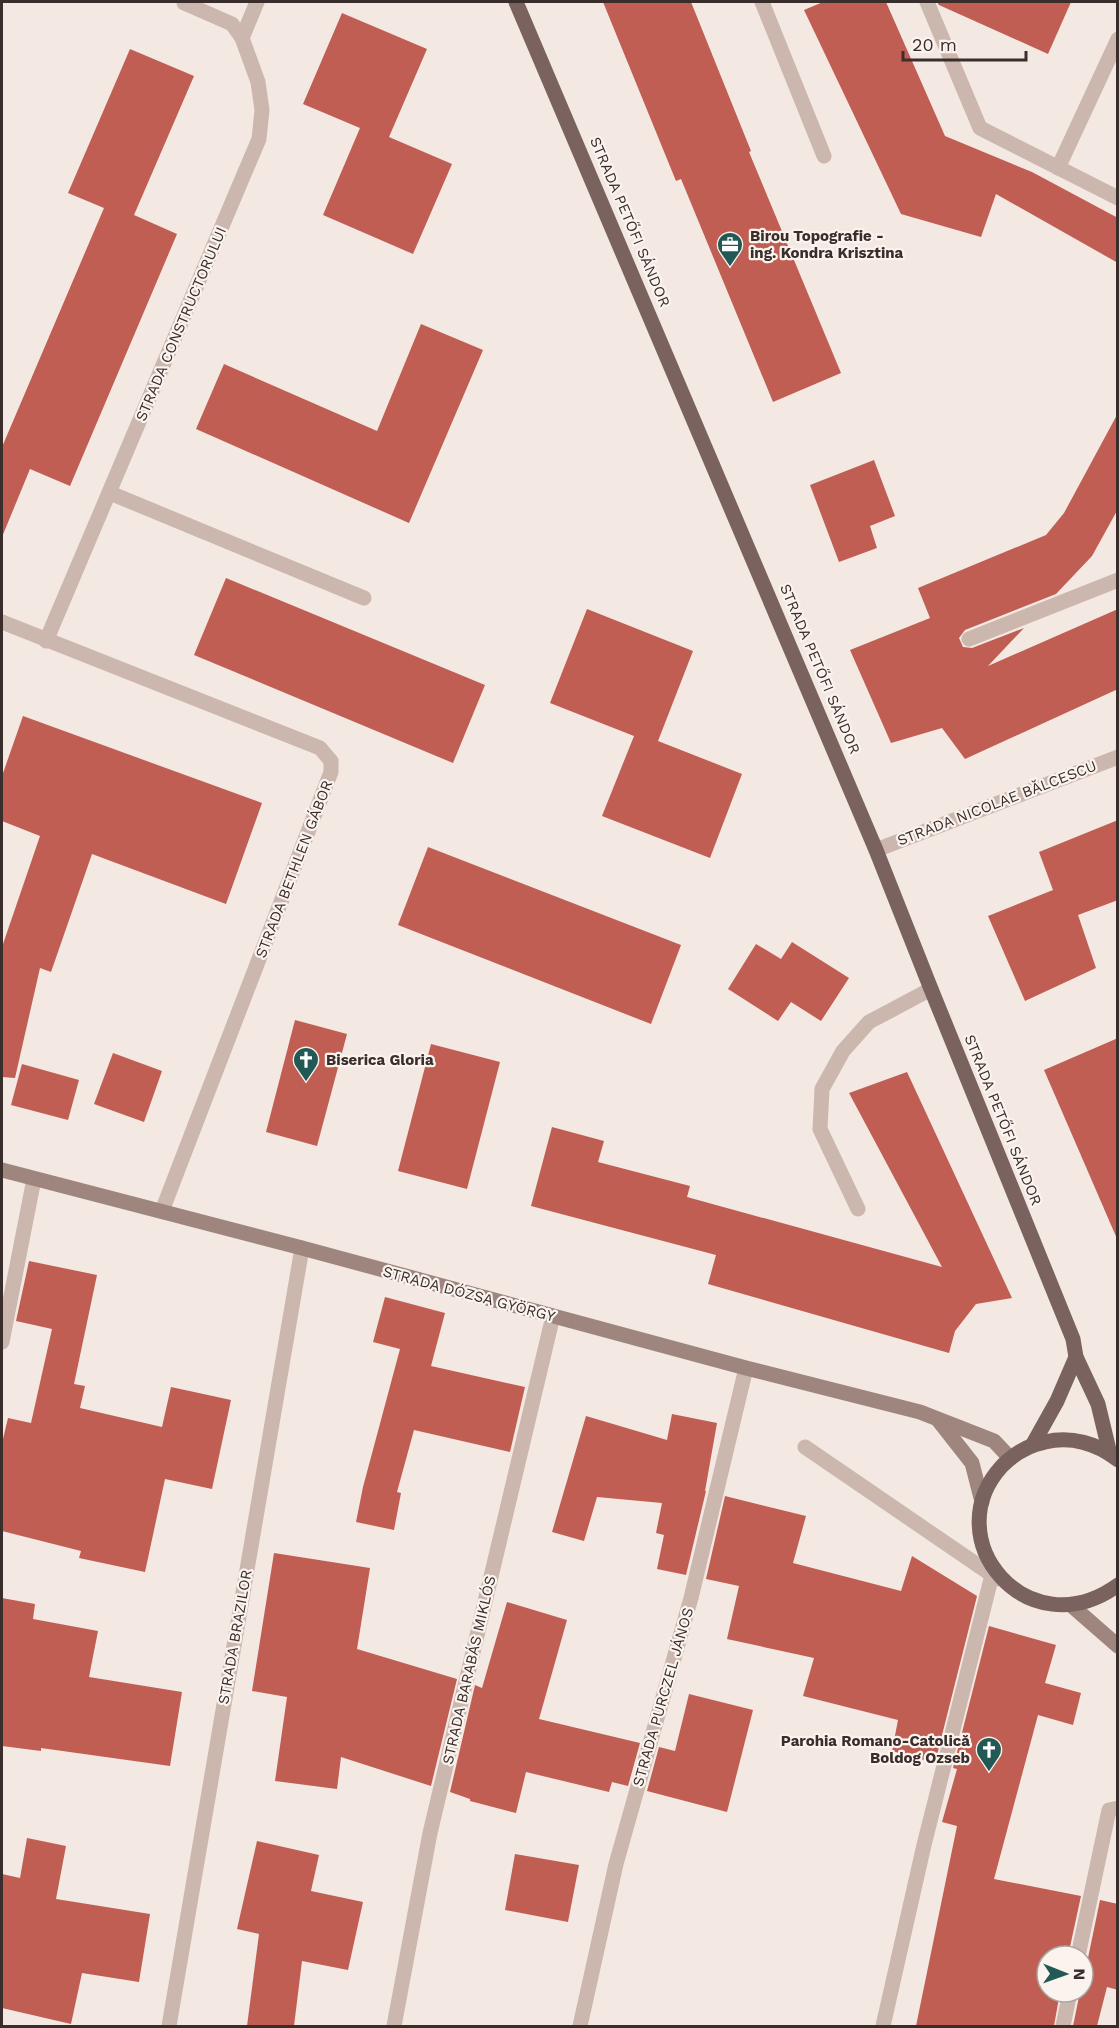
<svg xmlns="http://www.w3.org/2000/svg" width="1119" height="2028" font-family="'Work Sans',sans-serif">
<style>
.building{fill:#c05e53}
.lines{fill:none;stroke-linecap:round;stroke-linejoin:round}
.lane{stroke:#cbb7ae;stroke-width:15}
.street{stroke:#cbb7ae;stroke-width:15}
.secondary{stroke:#9e867f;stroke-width:15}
.primary{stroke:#7a635e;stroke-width:15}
.labels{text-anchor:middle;stroke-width:4.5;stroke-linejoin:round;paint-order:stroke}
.street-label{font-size:15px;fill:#3a2e2c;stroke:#faf3ee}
.poi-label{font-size:15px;font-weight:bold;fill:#3a2e2c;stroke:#faf3ee;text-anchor:start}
</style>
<rect width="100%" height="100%" fill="#f3e8e2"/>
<!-- building -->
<g class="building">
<polygon points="603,2 691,2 751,151 749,152 841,373 773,402 681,179 676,181"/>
<polygon points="823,2 886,2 945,136 1032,172 1118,218 1118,263 996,194 981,237 901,214 804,10"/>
<polygon points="937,2 1071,2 1048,54 939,5"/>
<polygon points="342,13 427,49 389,137 452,164 413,254 323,215 360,128 303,104"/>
<polygon points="130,49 194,76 134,215 177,234 70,486 30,469 2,537 2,447 104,208 68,193"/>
<polygon points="421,324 483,350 409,523 196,429 224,364 377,431"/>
<polygon points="1118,413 1118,509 1092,556 1056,594 965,630 959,638 963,647 972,648 1024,628 988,666 1118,609 1118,689 965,759 942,728 891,743 850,650 930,618 918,588 1046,535 1064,513"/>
<polygon points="874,460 895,516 870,526 877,548 839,562 810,485"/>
<polygon points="226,578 485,685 453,763 194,655"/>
<polygon points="587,609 693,651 658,741 742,774 710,858 602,816 634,736 550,703"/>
<polygon points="23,716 262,803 226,904 92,854 51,972 40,968 15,1078 2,1077 2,947 40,836 2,821 2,776"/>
<polygon points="1118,820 1118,900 1078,915 1096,968 1025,1001 988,916 1053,890 1039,852"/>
<polygon points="428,847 681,945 651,1024 398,925"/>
<polygon points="792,942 849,978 821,1021 791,1002 778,1021 728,989 756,944 781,959"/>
<polygon points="295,1020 347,1034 317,1146 266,1132"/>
<polygon points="1118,1038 1118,1241 1044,1070"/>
<polygon points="431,1044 500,1062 467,1189 398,1171"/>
<polygon points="113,1053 162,1071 144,1122 94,1104"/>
<polygon points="22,1064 79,1080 68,1120 11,1105"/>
<polygon points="907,1072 1012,1298 976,1304 955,1331 949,1353 708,1284 716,1255 531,1206 552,1127 604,1141 598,1162 690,1186 687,1197 942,1267 849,1093"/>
<polygon points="29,1261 97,1275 74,1384 85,1386 80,1408 162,1427 171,1387 231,1400 212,1489 165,1479 145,1572 79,1558 81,1551 2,1531 2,1443 8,1418 31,1423 52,1329 16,1321"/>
<polygon points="385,1297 445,1313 431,1366 525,1387 510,1452 414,1430 397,1492 401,1493 394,1530 356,1522 363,1487 400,1349 373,1342"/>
<polygon points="672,1414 717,1423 705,1491 706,1491 686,1575 657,1569 664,1535 656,1533 662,1503 597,1497 584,1541 552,1532 586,1416 667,1440"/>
<polygon points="725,1496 806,1516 793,1563 901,1591 912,1556 977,1596 935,1763 892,1751 898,1720 803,1696 814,1658 727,1639 739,1586 706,1579"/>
<polygon points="274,1553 370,1568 357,1649 457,1679 431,1786 341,1757 337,1789 275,1781 287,1697 252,1691"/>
<polygon points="2,1598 35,1604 33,1619 98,1631 89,1677 182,1692 170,1766 41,1748 41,1751 2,1746"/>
<polygon points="507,1602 567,1620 539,1719 640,1743 628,1786 612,1782 609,1792 526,1772 516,1813 470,1801 470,1799 450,1792 475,1685 482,1688"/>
<polygon points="989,1626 1056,1645 1045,1683 1081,1693 1073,1725 1038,1715 994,1879 1081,1896 1068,1956 1047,1956 1047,1992 1060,1992 1054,2026 916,2026 957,1826 942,1822 957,1769 953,1768"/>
<polygon points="689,1694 753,1710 727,1812 647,1791 659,1747 675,1751"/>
<polygon points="27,1838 66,1846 56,1899 150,1914 139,1982 82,1973 71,2024 2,2008 2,1874 20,1878"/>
<polygon points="257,1841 319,1855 311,1891 363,1902 348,1970 302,1961 294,2026 247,2026 259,1934 237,1929"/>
<polygon points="515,1854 579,1865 568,1922 505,1910"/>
<polygon points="1100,1900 1118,1904 1118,1990 1107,1987 1097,2026 1073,2026 1080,1992 1083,1992 1083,1964 1088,1958"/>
</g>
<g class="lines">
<!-- lane -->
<g class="lane">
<polyline points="185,2 184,3 232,24 242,38"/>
<polyline points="762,2 824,156"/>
<polyline points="1058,168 1118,39"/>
<polyline points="110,493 364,598"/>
<polyline points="969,639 1118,580"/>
<polyline points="858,1209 820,1129 822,1089 843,1051 869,1022 931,989"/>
<polyline points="805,1447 998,1579"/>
<polyline points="883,2026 924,1845 992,1575"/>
</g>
<!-- street -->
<g class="street">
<polyline points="927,2 980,128 1118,198"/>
<polyline points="2,622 320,748 331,761 331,772 162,1211"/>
<polyline points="46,641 259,139 262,110 258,82 242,38 257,2"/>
<polyline points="876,850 1118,757"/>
<polyline points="2,1342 34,1179"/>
<polyline points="1078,1956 1109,1810 1118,1808"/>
<polyline points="169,2026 302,1248"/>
<polyline points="394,2026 430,1833 553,1316"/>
<polyline points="580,2026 616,1864 691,1598 746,1368"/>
<polyline points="1063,2026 1070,1992"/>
</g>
<!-- secondary -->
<g class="secondary">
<polyline points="2,1170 302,1248 746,1368 920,1412 994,1441 1010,1458"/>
<polyline points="939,1421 972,1463 982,1502"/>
<polyline points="1071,1605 1118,1646"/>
</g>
<!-- primary -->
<g class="primary">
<polyline points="516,2 876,850 931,989 1073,1339 1076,1357 1098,1404 1110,1454"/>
<polyline points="1033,1444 1057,1401 1076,1357"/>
<path d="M1118 1460C1097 1443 1071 1436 1045 1442 1028 1445 1014 1454 1002 1466 935 1539 1028 1650 1118 1585"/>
</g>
</g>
<!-- icons -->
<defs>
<symbol id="office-pin" viewBox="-11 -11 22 30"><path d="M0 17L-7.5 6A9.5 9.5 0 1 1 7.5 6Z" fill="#235955" stroke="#faf3ee"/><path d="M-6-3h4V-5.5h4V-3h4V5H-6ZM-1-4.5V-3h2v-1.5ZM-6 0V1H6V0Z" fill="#fff"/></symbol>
<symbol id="church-pin" viewBox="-11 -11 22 30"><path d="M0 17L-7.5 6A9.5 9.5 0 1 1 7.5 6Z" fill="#235955" stroke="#faf3ee"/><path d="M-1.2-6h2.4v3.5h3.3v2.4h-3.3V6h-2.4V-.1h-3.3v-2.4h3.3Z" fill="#fff"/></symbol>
</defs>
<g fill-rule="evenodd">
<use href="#office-pin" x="715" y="230" width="30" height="40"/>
<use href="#church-pin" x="291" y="1045" width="30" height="40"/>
<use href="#church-pin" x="974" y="1735" width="30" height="40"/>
</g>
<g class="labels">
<!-- street labels -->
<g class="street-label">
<text transform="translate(630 222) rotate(67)" y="5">STRADA PETŐFI SÁNDOR</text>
<text transform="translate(181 324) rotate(-67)" y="5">STRADA CONSTRUCTORULUI</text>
<text transform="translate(820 669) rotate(67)" y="5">STRADA PETŐFI SÁNDOR</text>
<text transform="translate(997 803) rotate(-21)" y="5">STRADA NICOLAE BĂLCESCU</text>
<text transform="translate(294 869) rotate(-69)" y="5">STRADA BETHLEN GÁBOR</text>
<text transform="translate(1003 1120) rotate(68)" y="5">STRADA PETŐFI SÁNDOR</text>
<text transform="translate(469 1294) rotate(15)" y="5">STRADA DÓZSA GYÖRGY</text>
<text transform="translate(235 1637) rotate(-80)" y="5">STRADA BRAZILOR</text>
<text transform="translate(469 1670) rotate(-77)" y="5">STRADA BARABÁS MIKLÓS</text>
<text transform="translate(663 1697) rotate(-74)" y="5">STRADA PURCZEL JÁNOS</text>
</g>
<!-- poi labels -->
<g class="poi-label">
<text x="750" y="241">Birou Topografie -<tspan x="750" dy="17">ing. Kondra Krisztina</tspan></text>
<text x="326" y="1065">Biserica Gloria</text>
<text x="970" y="1746" text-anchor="end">Parohia Romano-Catolică<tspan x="970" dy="17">Boldog Ozseb</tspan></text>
</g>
</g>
<!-- border -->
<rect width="1119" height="2028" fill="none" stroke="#3a2e2c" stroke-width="6"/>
<!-- north arrow -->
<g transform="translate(1065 1974) rotate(91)"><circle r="28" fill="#faf3ee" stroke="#ada4a0" stroke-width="1.5"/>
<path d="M0-4.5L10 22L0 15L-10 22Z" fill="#235955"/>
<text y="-9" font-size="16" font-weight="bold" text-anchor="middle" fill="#3a2e2c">N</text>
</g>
<!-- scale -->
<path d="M903 51v9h123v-9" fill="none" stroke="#3a2e2c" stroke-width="3"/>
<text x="912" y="51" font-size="18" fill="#3a2e2c" stroke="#faf3ee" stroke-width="4.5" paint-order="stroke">20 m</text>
</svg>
